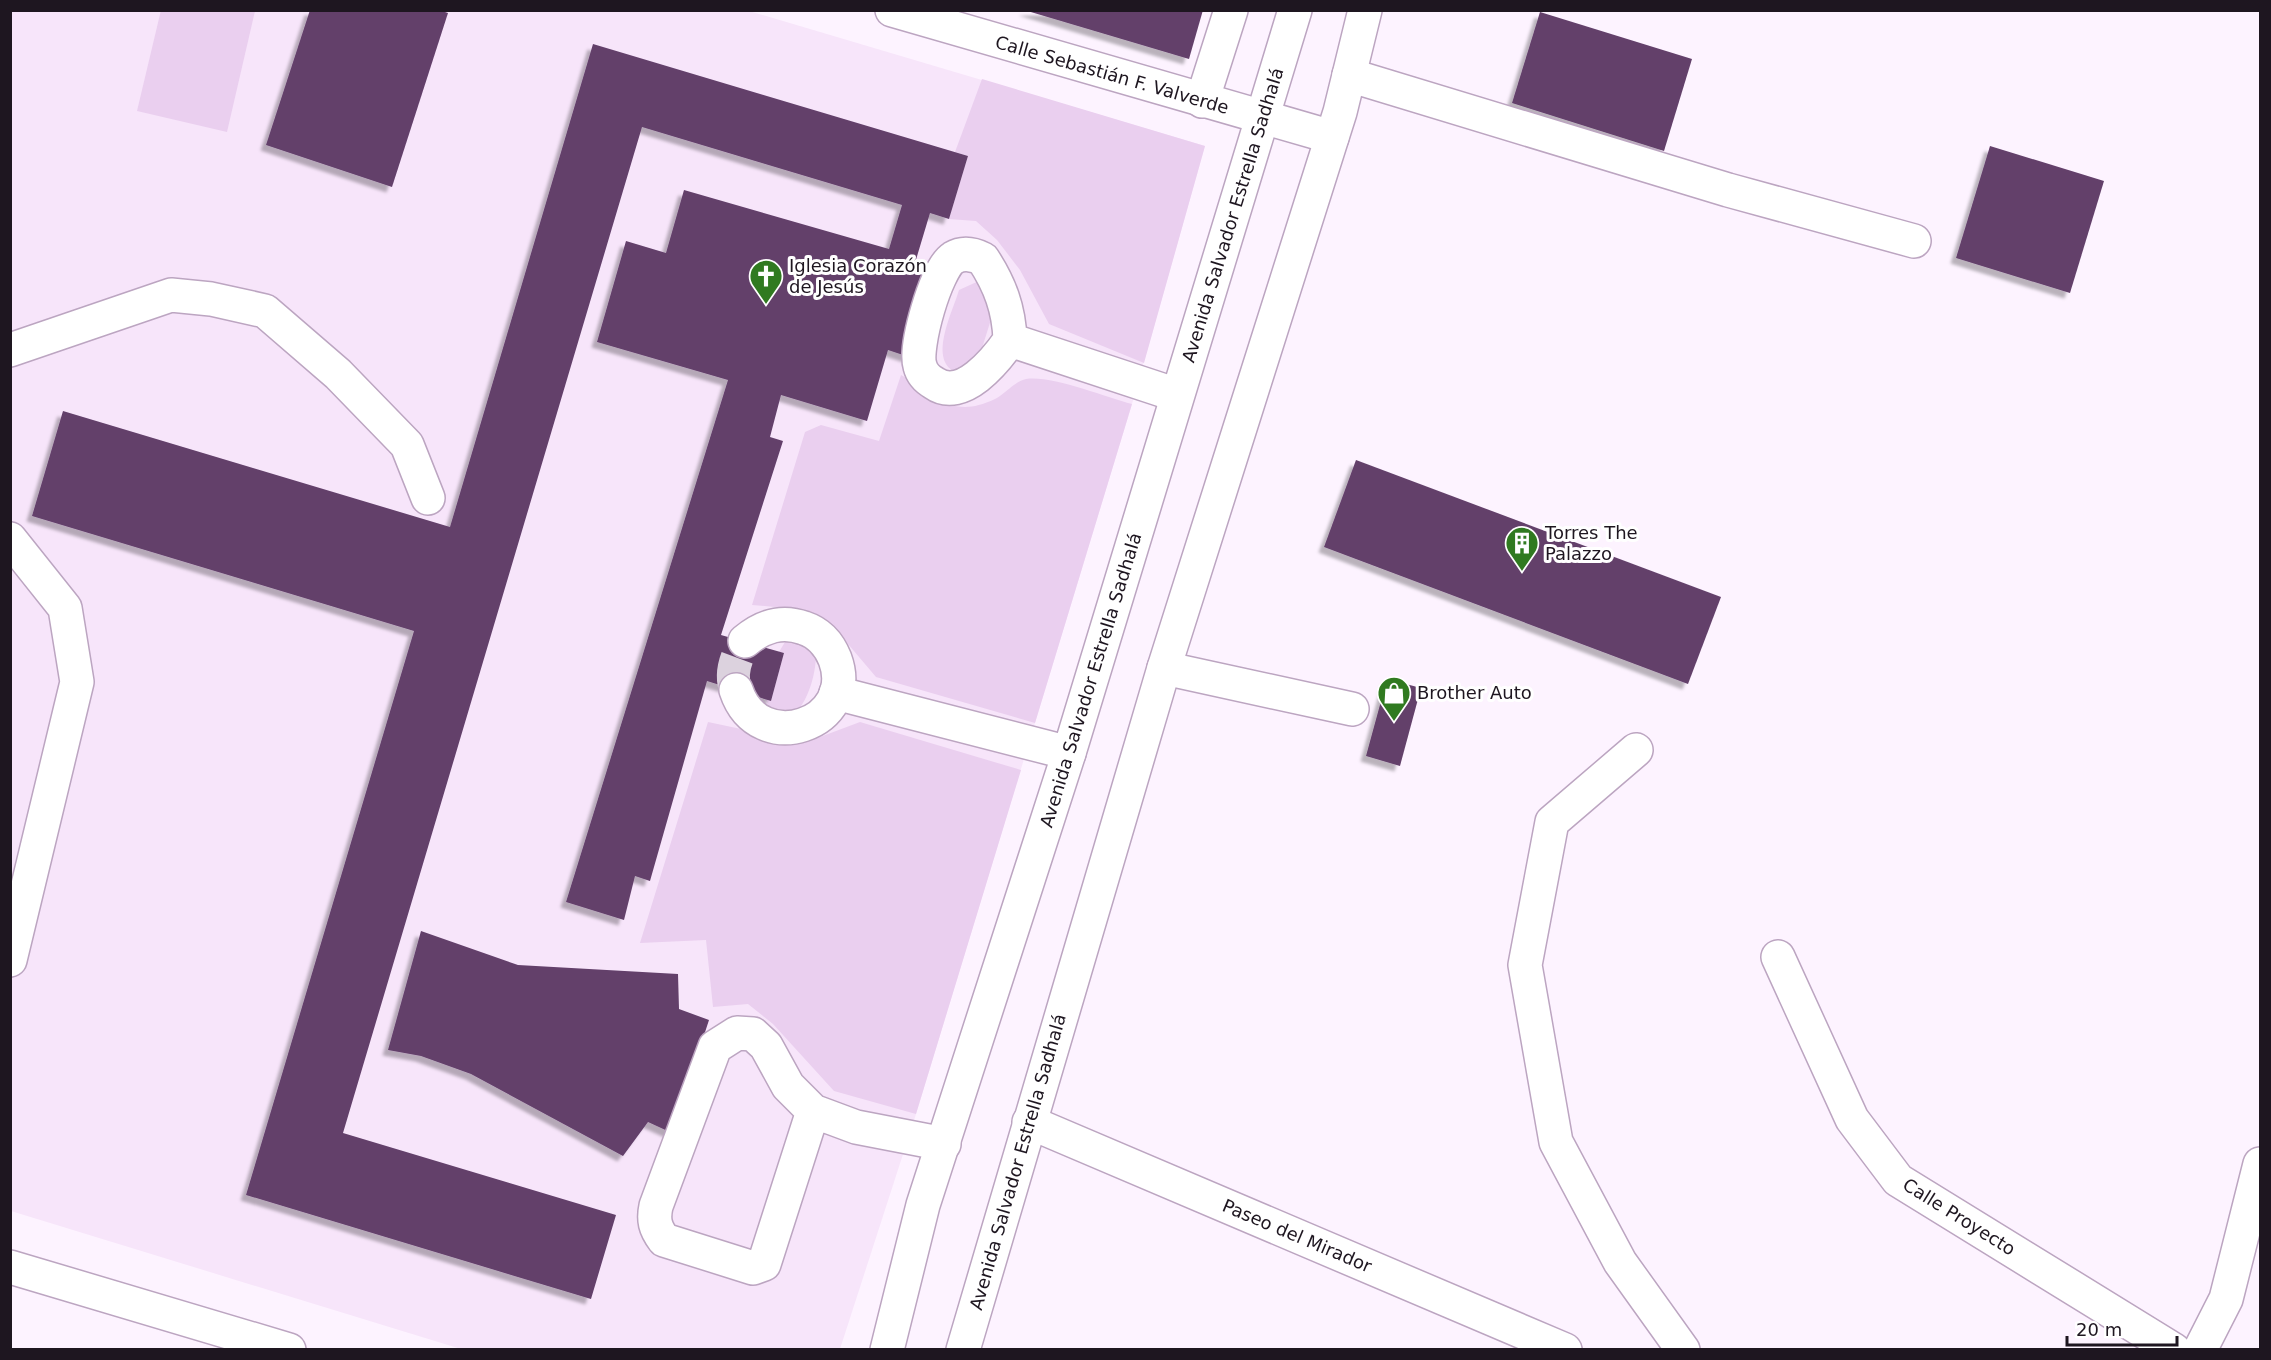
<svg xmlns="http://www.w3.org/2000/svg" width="2271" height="1360" font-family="'DejaVu Sans',sans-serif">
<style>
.built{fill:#f7e5fa}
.green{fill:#eacfef}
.building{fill:#63406b;filter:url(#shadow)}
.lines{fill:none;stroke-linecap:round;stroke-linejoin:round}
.minor-tunnel{stroke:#dcd2de;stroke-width:33;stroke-dasharray:33 16;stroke-linecap:butt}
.minor-casing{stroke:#bca5c1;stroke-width:36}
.highway-casing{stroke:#bca5c1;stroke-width:36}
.minor{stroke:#fff;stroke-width:33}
.highway{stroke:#fff;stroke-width:33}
.labels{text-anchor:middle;stroke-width:6;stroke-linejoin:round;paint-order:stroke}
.street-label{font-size:18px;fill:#1e1620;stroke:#fff}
.poi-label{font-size:18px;fill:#1e1620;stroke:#fff;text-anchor:start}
</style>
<defs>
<filter id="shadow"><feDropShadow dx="-5.5" dy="5.5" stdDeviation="1.5" flood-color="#0004"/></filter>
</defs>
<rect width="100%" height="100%" fill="#fdf3ff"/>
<!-- built -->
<polygon class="built" points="10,11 749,11 1205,146 1132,404 916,1114 840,1349 461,1349 11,1211"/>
<!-- green -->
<g class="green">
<polygon points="161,10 255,11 227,132 137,111"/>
<polygon points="982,79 1205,146 1144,363 1049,324 1020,270 997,240 976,221 949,219 968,156 955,152"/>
<path d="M981 280 993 313 978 361 961 374C925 365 952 314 959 290Z"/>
<path d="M901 375C938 395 951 420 995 399 1005 394 1015 381 1026 379 1051 375 1105 397 1132 404L1035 723 876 677 831 624 775 607 752 605 805 432 821 425 879 441Z"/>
<path d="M797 636 816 650C817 670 809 702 793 715L772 711 765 699 771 701 784 653 779 652 785 642Z"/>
<polygon points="708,722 760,733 789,742 820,737 860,722 1021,770 916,1114 834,1091 773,1024 748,1004 713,1007 706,940 640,943"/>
</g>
<!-- building -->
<g class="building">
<polygon points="310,10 439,10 448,13 392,187 266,145"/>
<polygon points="1024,10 1203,10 1189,59"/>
<polygon points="1540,12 1692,59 1664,151 1512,103"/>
<polygon points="593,44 968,156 949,219 930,213 915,263 934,269 909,357 888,350 867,421 781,395 770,437 783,441 721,635 784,653 771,701 707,681 650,881 635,876 624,920 566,902 728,380 597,342 626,241 666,253 684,190 889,249 902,205 642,127 343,1133 616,1215 591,1299 246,1195 414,631 32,516 63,411 450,527"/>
<polygon points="1990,146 2104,181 2070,293 1956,258"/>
<polygon points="1356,460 1721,597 1688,684 1324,547"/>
<polygon points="1387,679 1421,688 1400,766 1366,756"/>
<polygon points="421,931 518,965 678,974 679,1009 709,1020 672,1133 648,1122 623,1156 471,1074 421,1056 388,1050"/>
</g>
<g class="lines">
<!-- minor-tunnel -->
<path class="minor-tunnel" d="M736 690C729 673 737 656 745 641"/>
<defs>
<g id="minor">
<polyline points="892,10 1332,137"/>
<polyline points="1349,75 1728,190 1914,241"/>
<polyline points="1202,101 1231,10"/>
<path d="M1010 340C996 360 962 403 934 383 927 379 922 374 920 366 914 347 936 269 953 258 963 252 973 254 983 259 1000 285 1009 309 1010 340L1177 395"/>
<polyline points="10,350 171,295 211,299 265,311 338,374 407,445 428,498"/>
<polyline points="10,539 65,608 77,682 10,960"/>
<polyline points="1164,668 1352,709"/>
<path d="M736 690C759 759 859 724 835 659 829 644 819 633 804 628 782 620 763 626 745 641"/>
<polyline points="836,693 1069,753"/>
<polyline points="1636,750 1552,822 1525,965 1556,1142 1620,1262 1683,1350"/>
<polyline points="1778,957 1852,1119 1898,1180 2174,1350"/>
<path d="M813 1111 764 1264 753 1268 664 1240C655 1228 653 1220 656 1206L715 1047 737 1033 753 1034 766 1046 788 1086 813 1111 856 1127 944 1144"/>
<polyline points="1029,1122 1565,1350"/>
<polyline points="10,1267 289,1350"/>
<polyline points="2200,1350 2226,1299 2260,1164"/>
</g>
<g id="highway">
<polyline points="887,1350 923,1205 1069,753 1295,10"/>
<polyline points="963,1350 1164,668 1340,112 1365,10"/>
</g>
</defs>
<!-- minor casing -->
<use href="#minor" class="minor-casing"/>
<!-- highway casing -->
<use href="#highway" class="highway-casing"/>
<!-- minor -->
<use href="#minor" class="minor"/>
<!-- highway -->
<use href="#highway" class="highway"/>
</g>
<!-- icons -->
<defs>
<symbol id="church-pin" viewBox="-11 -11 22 30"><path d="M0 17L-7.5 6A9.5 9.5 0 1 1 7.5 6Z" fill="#307a20" stroke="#fff"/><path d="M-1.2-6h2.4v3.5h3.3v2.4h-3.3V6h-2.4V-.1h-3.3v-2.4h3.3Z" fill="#fff"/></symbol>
<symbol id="building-pin" viewBox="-11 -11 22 30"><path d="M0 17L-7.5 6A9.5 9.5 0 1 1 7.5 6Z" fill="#307a20" stroke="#fff"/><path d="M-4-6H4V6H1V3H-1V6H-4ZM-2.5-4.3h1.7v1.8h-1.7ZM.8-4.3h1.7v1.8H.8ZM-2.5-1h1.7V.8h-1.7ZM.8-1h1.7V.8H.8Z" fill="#fff"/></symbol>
<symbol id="shop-pin" viewBox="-11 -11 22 30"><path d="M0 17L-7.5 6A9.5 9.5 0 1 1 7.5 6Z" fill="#307a20" stroke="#fff"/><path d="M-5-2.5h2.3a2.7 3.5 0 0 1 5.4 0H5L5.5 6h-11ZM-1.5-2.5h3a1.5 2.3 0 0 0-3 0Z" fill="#fff"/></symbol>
</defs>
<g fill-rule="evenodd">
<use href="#church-pin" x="747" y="257" width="38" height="52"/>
<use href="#building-pin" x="1503" y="524" width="38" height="52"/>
<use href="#shop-pin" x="1375" y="674" width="38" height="52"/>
</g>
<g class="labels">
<!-- street labels -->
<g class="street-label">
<text transform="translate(1112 75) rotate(16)" y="6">Calle Sebastián F. Valverde</text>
<text transform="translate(1233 215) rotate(-73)" y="6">Avenida Salvador Estrella Sadhalá</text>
<text transform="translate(1091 680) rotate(-73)" y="6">Avenida Salvador Estrella Sadhalá</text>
<text transform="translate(1018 1162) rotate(-74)" y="6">Avenida Salvador Estrella Sadhalá</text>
<text transform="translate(1959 1217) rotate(32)" y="6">Calle Proyecto</text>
<text transform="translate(1297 1236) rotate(23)" y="6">Paseo del Mirador</text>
</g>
<!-- poi labels -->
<g class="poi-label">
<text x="789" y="272">Iglesia Corazón<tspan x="789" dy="21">de Jesús</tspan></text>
<text x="1545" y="539">Torres The<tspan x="1545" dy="21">Palazzo</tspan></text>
<text x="1417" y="699">Brother Auto</text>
</g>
</g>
<!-- border -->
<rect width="2271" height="1360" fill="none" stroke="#1e1620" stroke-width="24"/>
<!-- scale -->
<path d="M2067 1336v9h110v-9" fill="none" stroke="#1e1620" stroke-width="3"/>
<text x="2076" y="1336" font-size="18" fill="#1e1620" stroke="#ffffff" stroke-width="4.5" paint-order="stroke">20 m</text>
</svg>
